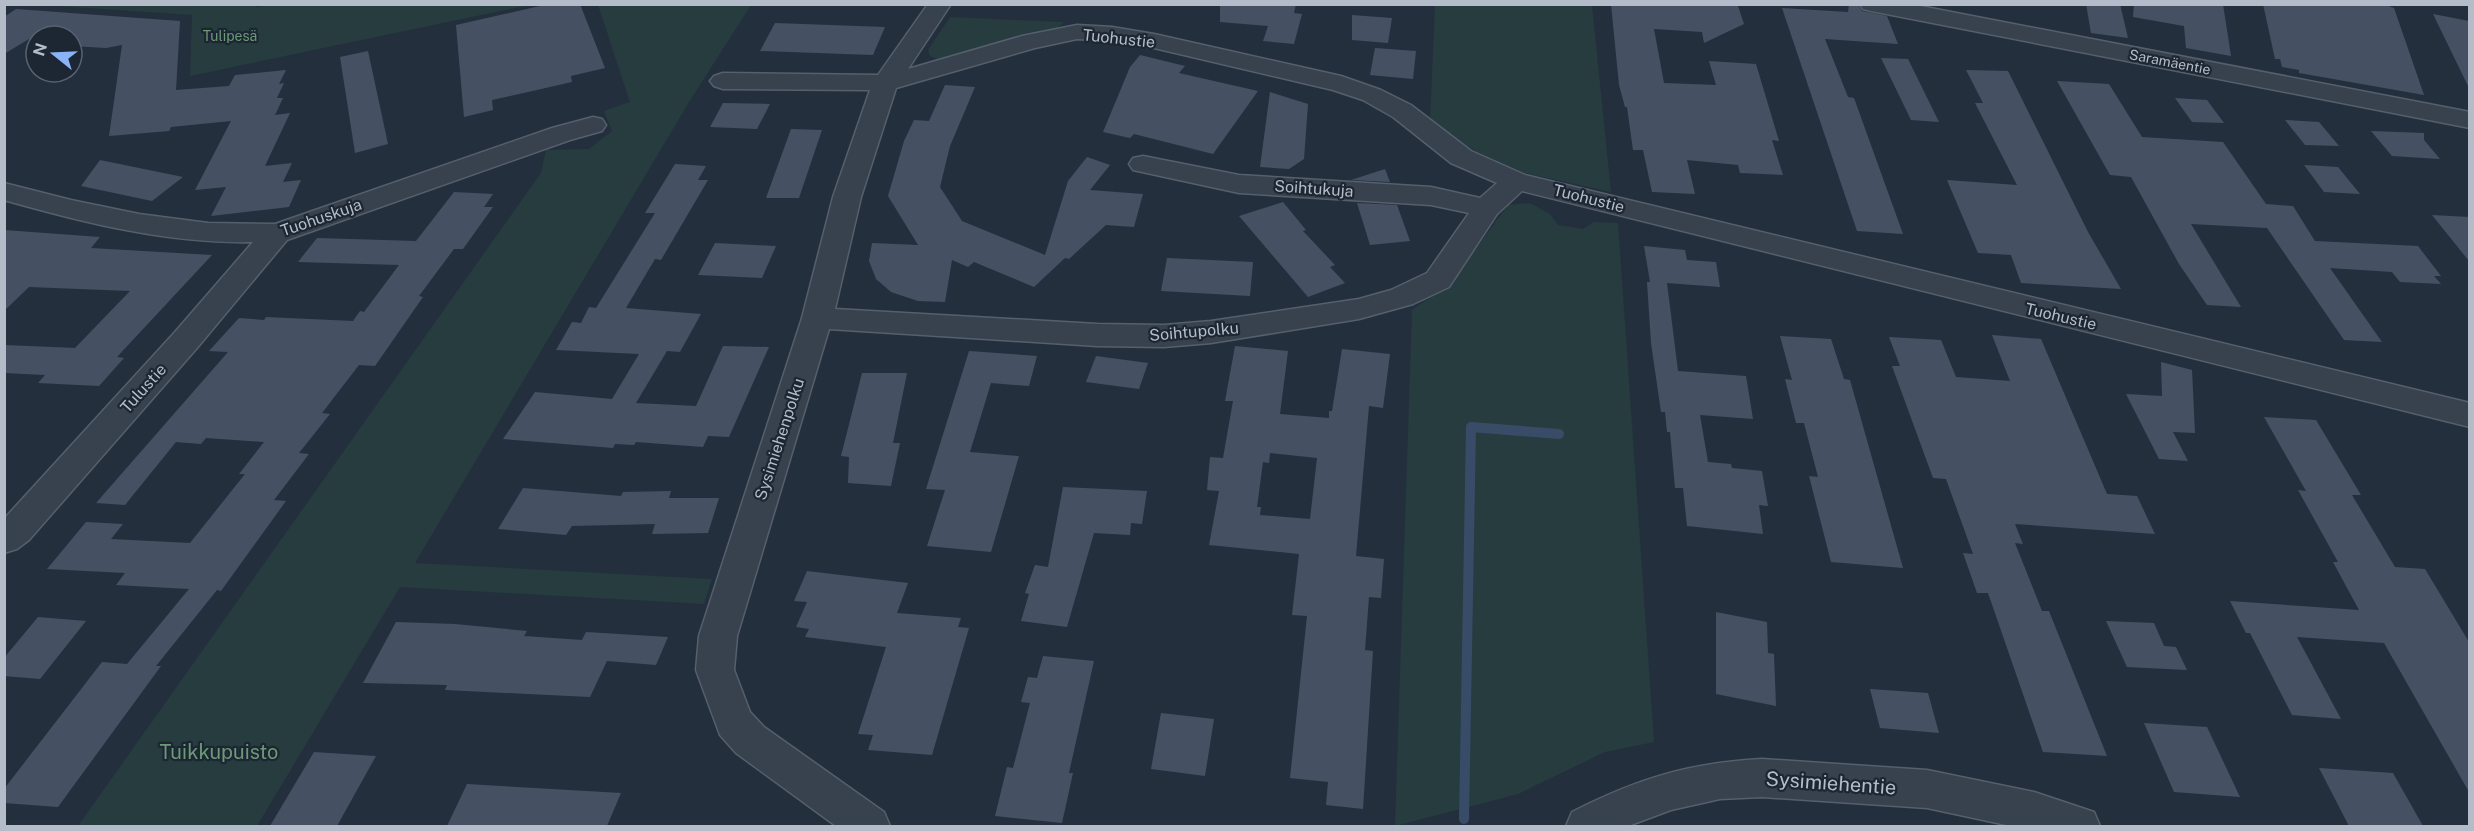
<svg xmlns="http://www.w3.org/2000/svg" width="2474" height="831" font-family="'Public Sans',sans-serif">
<style>
.green{fill:#263c3f}
.lines{fill:none;stroke-linecap:round;stroke-linejoin:round}
.stream{stroke:#394c67;stroke-width:10}
.building{fill:#455162;fill-rule:evenodd}
.minor-casing{stroke:#565f6c;stroke-width:3}
.tertiary-casing{stroke:#565f6c;stroke-width:3}
.minor{fill:#38414e;fill-rule:evenodd}
.tertiary{fill:#38414e;fill-rule:evenodd}
.labels{text-anchor:middle;stroke-width:4.5;stroke-linejoin:round;paint-order:stroke}
.far-park-label{font-size:14px;fill:#6b9a76;stroke:#1d2633}
.far-street-label{font-size:14px;fill:#b4bcc9;stroke:#1d2633}
.street-label{font-size:16px;fill:#b4bcc9;stroke:#1d2633}
.near-park-label{font-size:20px;fill:#6b9a76;stroke:#1d2633}
.near-street-label{font-size:20px;fill:#b4bcc9;stroke:#1d2633}
</style>
<rect width="100%" height="100%" fill="#242f3e"/>
<!-- green -->
<g class="green">
<polygon points="256,5 256,7 278,4 529,5 190,76 192,15 44,5"/>
<polygon points="598,5 751,5 689,102 415,563 712,579 704,604 400,587 257,826 78,826 541,173 546,150 589,149 612,131 604,111 630,102"/>
<polygon points="1435,5 1592,5 1611,192 1502,168 1430,122"/>
<polygon points="950,17 1064,22 1057,28 940,60 930,56 928,50"/>
<polygon points="1530,203 1550,214 1558,225 1583,229 1594,222 1618,223 1654,742 1605,752 1518,794 1395,826 1412,310 1441,290 1478,246 1508,205"/>
</g>
<g class="lines">
<!-- stream -->
<polyline class="stream" points="1464,819 1471,427 1559,434"/>
</g>
<!-- building -->
<g class="building">
<polygon points="549,4 580,4 605,68 571,76 572,82 492,100 493,110 464,117 456,25"/>
<polygon points="1220,4 1296,4 1294,13 1302,14 1294,44 1263,41 1268,26 1220,22"/>
<polygon points="1611,4 1738,6 1744,24 1704,43 1702,32 1654,29 1664,83 1716,85 1709,61 1756,64 1779,141 1772,140 1783,175 1740,173 1738,165 1687,160 1695,194 1652,192 1643,150 1633,150 1627,107 1625,107 1619,85"/>
<polygon points="1849,4 1858,4 1862,11 1887,16 1898,44 1825,39 1848,97 1854,98 1903,234 1857,231 1782,8 1848,12"/>
<polygon points="2086,4 2120,4 2128,38 2091,33"/>
<polygon points="2134,4 2223,4 2231,56 2186,48 2184,26 2133,17"/>
<polygon points="2263,4 2383,4 2394,8 2424,95 2299,73 2299,70 2282,67 2280,59 2275,59"/>
<polygon points="16,9 180,21 176,90 229,86 235,75 286,70 279,84 284,83 277,98 283,98 275,115 290,113 265,166 292,163 283,182 301,180 289,207 211,216 226,187 195,190 231,121 171,127 169,131 109,136 122,45 106,48 72,46 72,36 34,36 4,54 4,17"/>
<polygon points="2433,14 2469,21 2469,88"/>
<polygon points="1352,15 1392,18 1388,43 1352,40"/>
<polygon points="775,23 885,27 873,55 760,51"/>
<polygon points="1375,48 1416,51 1413,79 1370,75"/>
<polygon points="368,51 388,144 355,153 340,57"/>
<polygon points="1140,55 1185,66 1179,73 1258,91 1213,154 1134,134 1130,138 1103,132 1130,67"/>
<polygon points="1881,58 1908,59 1939,122 1911,120"/>
<polygon points="1966,70 2008,71 2088,232 2121,289 2021,283 2011,255 1978,253 1947,180 2017,185 1975,103 1983,103"/>
<polygon points="2057,81 2109,84 2142,137 2223,142 2266,204 2293,206 2315,241 2418,246 2441,276 2434,276 2441,284 2400,282 2392,272 2330,268 2382,342 2344,340 2267,228 2191,224 2241,307 2207,305 2179,264 2131,177 2110,175"/>
<polygon points="945,85 975,87 950,146 940,187 962,221 1045,255 1068,181 1087,157 1110,165 1090,190 1143,194 1134,227 1106,225 1069,259 1065,258 1034,287 974,262 968,267 952,260 945,302 918,301 891,292 876,279 869,261 872,243 918,245 888,196 904,141 914,120 929,121"/>
<polygon points="1270,92 1308,104 1304,159 1289,169 1260,167"/>
<polygon points="2175,98 2207,100 2224,123 2192,122"/>
<polygon points="723,103 770,104 757,129 710,127"/>
<polygon points="2285,120 2319,122 2339,146 2305,145"/>
<polygon points="791,129 822,130 799,198 766,198"/>
<polygon points="2371,131 2424,133 2424,140 2440,159 2392,156"/>
<polygon points="100,160 183,177 152,201 81,186"/>
<polygon points="675,164 706,166 698,180 708,180 661,260 655,259 626,308 701,314 680,352 667,351 636,403 696,406 723,346 769,347 729,437 708,436 703,447 636,442 634,445 615,444 613,448 503,439 535,392 612,399 639,354 556,350 572,322 581,323 589,307 596,308 655,213 645,213"/>
<polygon points="2304,165 2338,167 2360,194 2324,192"/>
<polygon points="1385,169 1390,182 1351,180"/>
<polygon points="454,192 493,194 484,207 493,207 463,249 454,249 419,296 423,297 375,366 359,365 322,413 330,414 299,453 309,454 274,500 286,501 221,591 217,590 156,666 161,666 58,807 4,803 4,789 102,662 127,664 189,589 116,585 125,573 47,569 86,522 123,524 111,539 190,543 245,474 239,474 264,442 206,438 201,444 176,442 125,505 96,503 228,352 209,351 239,318 264,320 266,317 353,321 360,311 364,312 399,265 298,262 317,238 416,241"/>
<polygon points="1283,202 1306,230 1303,231 1335,265 1330,267 1345,283 1308,297 1239,216"/>
<polygon points="1357,203 1397,205 1410,241 1370,245"/>
<polygon points="2432,215 2469,217 2469,261"/>
<polygon points="4,230 100,237 91,248 212,255 117,357 124,358 99,386 38,383 45,375 4,373 4,345 75,348 130,291 29,287 4,311"/>
<polygon points="715,243 776,246 762,278 698,275"/>
<polygon points="1644,246 1685,250 1687,260 1716,262 1720,287 1667,283 1678,371 1746,376 1753,419 1700,415 1708,462 1731,464 1732,468 1762,471 1768,506 1759,505 1763,534 1687,526 1683,488 1675,488 1670,432 1667,432 1665,412 1661,412 1651,343 1647,282 1650,282"/>
<polygon points="1167,258 1253,262 1250,296 1161,291"/>
<polygon points="1992,335 2041,339 2107,494 2137,496 2155,534 2015,524 2023,544 2015,543 2042,611 2049,611 2107,756 2043,752 1988,593 1977,593 1963,553 1973,554 1946,479 1933,478 1892,366 1900,366 1889,337 1941,340 1956,377 2010,381"/>
<polygon points="1780,336 1831,339 1844,379 1850,380 1903,568 1831,562 1809,476 1818,477 1804,423 1796,423 1785,379 1792,380"/>
<path d="M1235 346 1288 351 1280 414 1329 418V411H1332L1342 349 1390 354 1383 408 1369 406 1356 556 1384 559 1381 598 1369 597 1365 650 1373 651 1363 809 1326 805 1328 782 1290 778 1307 616 1292 615 1299 554 1209 545 1219 491 1207 490 1210 457 1223 458 1233 401H1225ZM1270 453 1317 458 1310 519 1260 515 1261 507H1257L1263 462 1269 463Z"/>
<polygon points="969,351 1037,356 1029,386 991,383 970,452 1019,456 991,552 927,546 945,490 926,489"/>
<polygon points="1096,356 1148,363 1139,389 1086,382"/>
<polygon points="2161,362 2192,370 2195,433 2173,432 2188,461 2159,459 2126,394 2162,396"/>
<polygon points="862,373 907,373 893,443 900,443 891,486 848,483 849,457 841,456"/>
<polygon points="2264,417 2316,420 2361,495 2352,495 2395,567 2425,569 2469,642 2469,792 2384,643 2297,637 2341,719 2292,715 2250,633 2246,633 2230,601 2359,610 2333,562 2338,562 2298,490 2306,491"/>
<polygon points="1063,487 1147,491 1142,524 1131,523 1130,535 1094,533 1067,627 1021,621 1029,594 1025,593 1035,565 1048,567"/>
<polygon points="523,488 621,496 623,492 671,491 669,498 719,498 708,533 652,534 655,524 572,526 566,535 498,529"/>
<polygon points="807,571 908,583 897,613 961,618 958,627 969,628 932,755 868,750 873,735 858,734 886,647 805,637 809,629 796,627 807,602 794,601"/>
<polygon points="1716,612 1767,622 1768,653 1774,654 1776,706 1716,694"/>
<polygon points="38,617 86,621 40,679 4,676 4,658"/>
<polygon points="2106,621 2154,623 2164,646 2176,647 2187,670 2127,667"/>
<polygon points="396,622 455,624 527,631 524,636 582,640 586,632 668,637 656,665 607,661 590,697 445,690 447,685 363,683"/>
<polygon points="1043,656 1094,661 1069,773 1073,773 1062,823 995,816 1007,767 1013,768 1030,703 1021,702 1028,677 1037,678"/>
<polygon points="1870,689 1928,693 1939,733 1880,728"/>
<polygon points="1161,713 1214,719 1205,776 1151,769"/>
<polygon points="2144,723 2207,727 2240,797 2174,792"/>
<polygon points="314,752 376,756 337,826 270,826"/>
<polygon points="2319,768 2393,773 2423,826 2349,826"/>
<polygon points="467,784 621,793 607,826 447,826"/>
</g>
<g class="lines">
<defs>
<g id="minor">
<path d="M928 4H951L908 69 1022 36 1077 25 1112 27 1154 34 1341 76 1381 90 1411 105 1471 151 1525 175 2470 403V427L1522 191 1497 214 1449 287 1413 304 1359 319 1211 343 1164 347 1097 346 829 329 737 636 734 670 750 712 764 727 884 812 890 826H836L736 753 720 735 696 670 699 636 802 318 833 197 870 90 723 89 714 86 710 81 714 76 723 73 878 75ZM1077 39 1112 41 1154 48 1333 90 1363 100 1393 117 1451 163 1497 183 1480 198 1431 187 1239 175 1143 156 1133 158 1129 164 1133 170 1239 193 1431 205 1469 213 1427 273 1391 290 1359 299 1211 321 1164 325 1097 324 835 309 861 197 896 88 1035 48Z"/>
<polygon points="1860,4 1910,4 2470,112 2470,128 1871,11 1863,9"/>
<path d="M593 117 602 119 606 125 602 131 570 140 287 240 197 348 29 540 17 549 4 553V519L175 332 253 242C169 244 85 223 4 200V183L71 200 139 214 208 223 275 224 552 128Z"/>
</g>
<path id="tertiary" d="M1762 759 1927 770 2034 792 2094 812 2100 826H2011L1927 808 1762 797 1720 799 1671 810 1628 826H1566L1572 812C1637 779 1688 763 1762 759Z"/>
</defs>
<!-- minor casing -->
<use href="#minor" class="minor-casing"/>
<!-- tertiary casing -->
<use href="#tertiary" class="tertiary-casing"/>
<!-- minor -->
<use href="#minor" class="minor"/>
<!-- tertiary -->
<use href="#tertiary" class="tertiary"/>
</g>
<g class="labels">
<!-- far-park labels -->
<g class="far-park-label">
<text x="230" y="41">Tulipesä</text>
</g>
<!-- far-street labels -->
<g class="far-street-label">
<text transform="translate(2170 62) rotate(11)" y="5">Saramäentie</text>
</g>
<!-- street labels -->
<g class="street-label">
<text transform="translate(1119 38) rotate(6)" y="6">Tuohustie</text>
<text transform="translate(1314 188) rotate(4)" y="6">Soihtukuja</text>
<text transform="translate(1589 198) rotate(14)" y="6">Tuohustie</text>
<text transform="translate(321 217) rotate(-19)" y="6">Tuohuskuja</text>
<text transform="translate(2061 316) rotate(13)" y="6">Tuohustie</text>
<text transform="translate(1194 331) rotate(-5)" y="6">Soihtupolku</text>
<text transform="translate(143 388) rotate(-48)" y="6">Tulustie</text>
<text transform="translate(779 439) rotate(-72)" y="6">Sysimiehenpolku</text>
</g>
<!-- near-park labels -->
<g class="near-park-label">
<text x="219" y="759">Tuikkupuisto</text>
</g>
<!-- near-street labels -->
<g class="near-street-label">
<text transform="translate(1831 783) rotate(4)" y="7">Sysimiehentie</text>
</g>
</g>
<!-- border -->
<rect width="2474" height="831" fill="none" stroke="#b4bcc9" stroke-width="12"/>
<!-- north arrow -->
<g transform="translate(54 54) rotate(288)"><circle r="28" fill="#1d2633" stroke="#59626f" stroke-width="1.5"/>
<path d="M0-4.5L10 22L0 15L-10 22Z" fill="#8ab4f8"/>
<text y="-9" font-size="16" font-weight="bold" text-anchor="middle" fill="#b4bcc9">N</text>
</g>
</svg>
